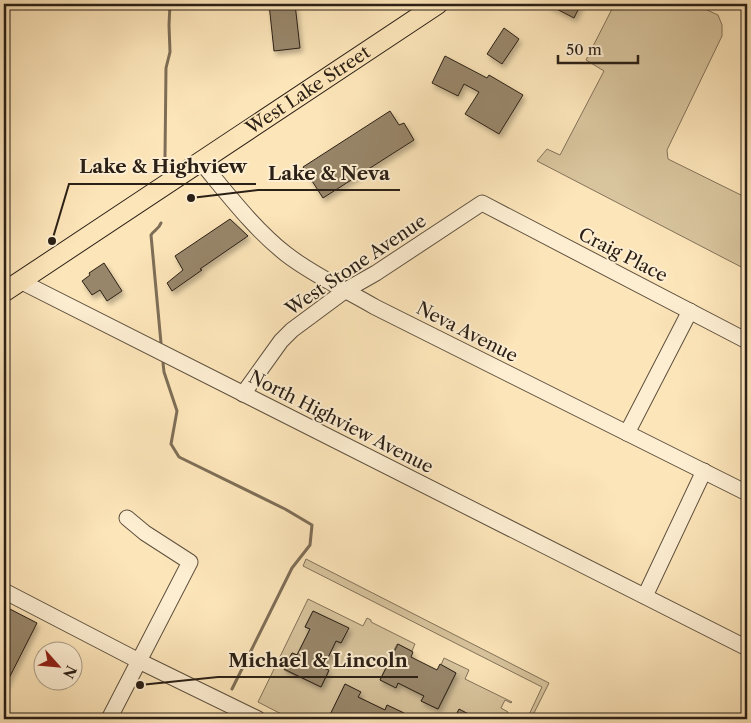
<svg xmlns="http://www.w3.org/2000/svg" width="751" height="723" font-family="'Libre Caslon Text',serif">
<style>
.green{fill:#d8c49d;stroke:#82725a;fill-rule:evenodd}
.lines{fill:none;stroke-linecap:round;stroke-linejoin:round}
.stream{stroke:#7e6e57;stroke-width:3}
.building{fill:#98866b;stroke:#2b2016;filter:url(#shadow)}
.minor-casing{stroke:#5f513f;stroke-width:17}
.major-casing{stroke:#2b2016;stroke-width:21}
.minor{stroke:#fdeed2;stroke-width:15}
.major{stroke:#fce5b9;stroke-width:19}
.labels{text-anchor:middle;stroke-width:4;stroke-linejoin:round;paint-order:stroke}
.street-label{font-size:18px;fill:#2b2016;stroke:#fdeed2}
.leader{fill:none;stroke:#2b2016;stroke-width:2}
.callout-dot{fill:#2b2016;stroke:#fdeed2;stroke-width:2}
.callout-label{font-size:19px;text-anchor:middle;font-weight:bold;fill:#2b2016;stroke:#fdeed2;stroke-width:4;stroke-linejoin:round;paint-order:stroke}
</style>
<defs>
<filter id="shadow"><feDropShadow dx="2.5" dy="4" stdDeviation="2.5" flood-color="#0004"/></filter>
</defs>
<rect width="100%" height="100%" fill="#fce5b9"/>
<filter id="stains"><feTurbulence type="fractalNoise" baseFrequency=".004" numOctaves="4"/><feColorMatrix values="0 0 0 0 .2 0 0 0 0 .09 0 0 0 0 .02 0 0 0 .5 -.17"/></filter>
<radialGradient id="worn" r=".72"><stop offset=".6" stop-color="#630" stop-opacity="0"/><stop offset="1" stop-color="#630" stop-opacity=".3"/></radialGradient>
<!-- green -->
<g class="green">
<polygon points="618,4 694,4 718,15 722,25 722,36 667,150 668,159 747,198 747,270 537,161 547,149 560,155 604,71 586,60 613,7"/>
<polygon points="306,559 549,683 531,719 527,719 542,687 303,566"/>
<path d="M308 599 363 626 367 618 371 620V622L415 644 412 651 397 644 380 680 395 687 398 683 424 696 421 701 438 709 456 673 441 665 444 658 469 670 465 679 512 702 511 703 505 700 501 708 508 712 504 719H478L459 710 454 719H400L403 713 387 705 385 710 358 697 360 692 345 684 328 719H291L258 702ZM313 611 348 628 341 643 336 641 323 668 329 671 321 687 284 670 292 653 297 655 310 629 305 627Z"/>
</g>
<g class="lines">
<!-- stream -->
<g class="stream">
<polyline points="165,157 166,68 170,52 169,25 170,4"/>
<path d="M161 223C159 229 154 230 151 235L161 343"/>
<polyline points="163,363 164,372 177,411 171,444 179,457 285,509 312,525 310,545 292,568 232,689"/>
<polyline points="217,719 218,717"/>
</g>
</g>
<!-- building -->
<g class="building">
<polygon points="269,4 295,4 300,48 274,51"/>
<polygon points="547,4 581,4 574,18"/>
<polygon points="504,28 519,39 502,64 487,54"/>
<polygon points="445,56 487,78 489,75 523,95 499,134 465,114 479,92 464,84 458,96 432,83"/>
<polygon points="390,111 399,125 404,123 414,140 323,198 303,167"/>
<polygon points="230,219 248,236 200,269 202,270 172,291 167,283 183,270 175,256"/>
<polygon points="104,263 122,291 107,301 100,290 92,295 82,281 90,275 89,273"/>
<polygon points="4,606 37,623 4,688"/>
<polygon points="313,611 349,628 341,643 336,641 323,668 329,670 321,687 284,669 292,653 297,655 310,629 305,627"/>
<polygon points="398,644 413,652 411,657 437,670 440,664 456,673 438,709 421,701 424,696 398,683 396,688 380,680"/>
<polygon points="345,684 361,692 358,697 385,710 387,705 404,713 400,719 328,719"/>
<polygon points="459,709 478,719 454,719"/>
</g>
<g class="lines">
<defs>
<g id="minor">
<path d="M200 161C227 193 253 228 286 254 313 275 346 290 375 307L747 493"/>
<polyline points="20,281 747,648"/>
<polyline points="243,394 281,341 292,330 346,290 376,273 482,203 747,341"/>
<polyline points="627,433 690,311"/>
<polyline points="4,591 139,661 258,719"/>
<polyline points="645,596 704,471"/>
<polyline points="109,719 190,562 145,533 127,518"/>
</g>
<g id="major">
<path id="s1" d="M4 292 438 4"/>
</g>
</defs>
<!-- minor casing -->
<use href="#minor" class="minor-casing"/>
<!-- major casing -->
<use href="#major" class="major-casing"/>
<!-- minor -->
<use href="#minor" class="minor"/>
<!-- major -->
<use href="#major" class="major"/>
</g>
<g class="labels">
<!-- street labels -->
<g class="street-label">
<text dy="6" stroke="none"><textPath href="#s1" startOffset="365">West Lake Street</textPath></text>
<text transform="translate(623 255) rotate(27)" y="6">Craig Place</text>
<text transform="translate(356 265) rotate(-34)" y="6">West Stone Avenue</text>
<text transform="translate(467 332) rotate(27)" y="6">Neva Avenue</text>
<text transform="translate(341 422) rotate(27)" y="6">North Highview Avenue</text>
</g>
</g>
<!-- callouts -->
<path class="leader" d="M52 241L69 184H256M191 198L258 190H400M140 685L218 677H418"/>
<g class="callout-dot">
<circle cx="52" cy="241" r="5"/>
<circle cx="191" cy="198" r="5"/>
<circle cx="140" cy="685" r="5"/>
</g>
<g class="callout-label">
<text x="163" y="173">Lake &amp; Highview</text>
<text x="329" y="180">Lake &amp; Neva</text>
<text x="318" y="667">Michael &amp; Lincoln</text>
</g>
<!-- margin -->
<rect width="751" height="723" fill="none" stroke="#fce5b9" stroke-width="20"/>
<rect x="5" y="5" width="741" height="713" fill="none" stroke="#2b2016" stroke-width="2.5"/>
<rect x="10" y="10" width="731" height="703" fill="none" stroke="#2b2016"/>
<!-- north arrow -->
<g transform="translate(58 666) rotate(117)"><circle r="24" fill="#fdeed2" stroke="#a99c87"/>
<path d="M0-4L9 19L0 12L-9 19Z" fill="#8f2418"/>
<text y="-8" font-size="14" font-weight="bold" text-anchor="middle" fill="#2b2016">N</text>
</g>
<!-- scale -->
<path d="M558 55v8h80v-8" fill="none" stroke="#2b2016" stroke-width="2.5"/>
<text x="566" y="55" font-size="15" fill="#2b2016" stroke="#fdeed2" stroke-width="4" paint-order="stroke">50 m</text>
<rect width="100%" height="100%" filter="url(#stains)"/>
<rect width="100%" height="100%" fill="url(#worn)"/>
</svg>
